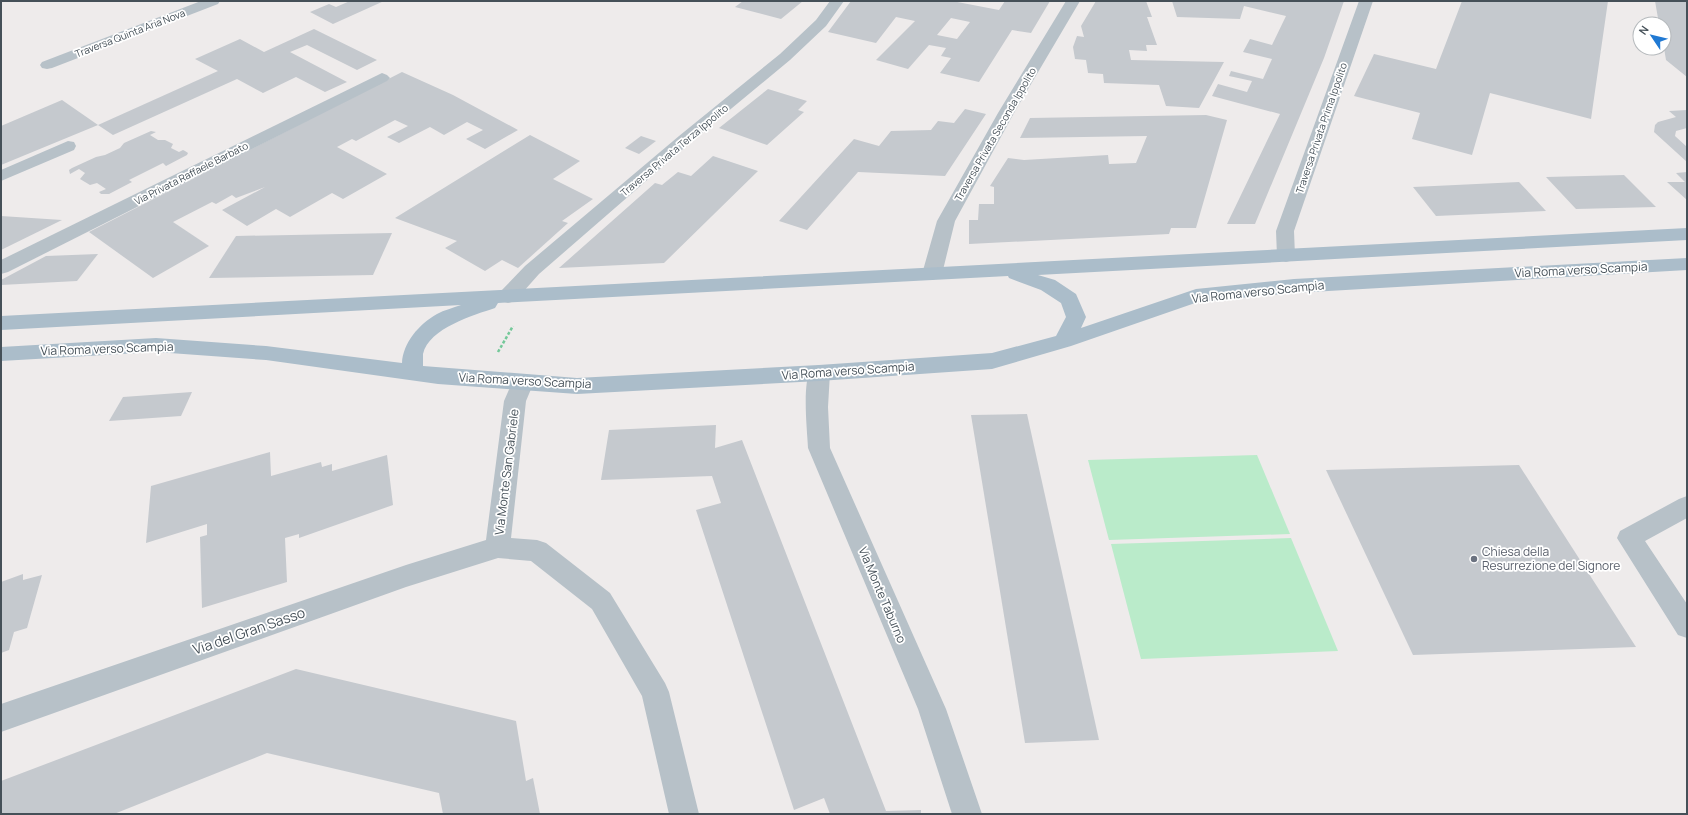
<svg xmlns="http://www.w3.org/2000/svg" width="1688" height="815" font-family="Manrope,sans-serif">
<style>
.green{fill:#baebca}
.building{fill:#c5c9ce;fill-rule:evenodd}
.lines{fill:none;stroke-linecap:round;stroke-linejoin:round}
.path{stroke:#74c899;stroke-width:2.5;stroke-dasharray:3 2;stroke-linecap:butt}
.minor{fill:#b7c1c8;fill-rule:evenodd}
.major{fill:#abbdca;fill-rule:evenodd}
.worship-dot{fill:#6b7280;stroke:#fff;stroke-width:1.5}
.labels{text-anchor:middle;stroke-width:3.5;stroke-linejoin:round;paint-order:stroke}
.far-street-label{font-size:10px;fill:#455058;stroke:#fff}
.street-label{font-size:12px;fill:#455058;stroke:#fff}
.worship-label{font-size:12px;fill:#5b616d;stroke:#fff;text-anchor:start}
.near-street-label{font-size:14px;fill:#455058;stroke:#fff}
</style>
<rect width="100%" height="100%" fill="#eeebeb"/>
<!-- green -->
<g class="green">
<polygon points="1257,455 1290,534 1109,540 1088,460"/>
<polygon points="1291,538 1338,651 1141,659 1111,544"/>
</g>
<!-- building -->
<g class="building">
<polygon points="350,1 384,1 333,24 310,12 329,4 336,7"/>
<polygon points="743,1 803,1 781,19 735,7"/>
<path d="M851 1H952L999 10 1005 1H1050L1031 33 1012 30 979 82 940 73 951 58 941 56 946 48 929 45 908 69 876 60 915 21 896 17 876 43 828 32ZM951 18 970 22 957 39 937 35Z"/>
<polygon points="1096,1 1146,1 1152,17 1147,17 1157,45 1146,45 1147,51 1129,50 1131,60 1224,62 1199,108 1166,106 1159,85 1104,83 1103,74 1088,73 1086,60 1075,59 1073,47 1077,36 1084,37 1081,26"/>
<polygon points="1172,1 1344,1 1324,58 1255,224 1227,224 1280,114 1212,96 1218,84 1247,92 1252,81 1229,76 1231,71 1263,79 1272,59 1243,52 1250,39 1272,45 1286,16 1244,6 1240,19 1177,17"/>
<polygon points="1462,1 1608,1 1591,119 1490,93 1472,155 1412,139 1420,113 1354,96 1374,54 1436,69"/>
<polygon points="1655,1 1687,1 1687,77 1666,60 1664,48 1664,24 1659,24"/>
<polygon points="314,29 377,60 357,70 307,45 290,52 347,82 325,92 296,77 263,93 237,79 113,135 98,125 218,71 195,59 240,39 264,52"/>
<polygon points="402,72 453,95 518,130 485,149 466,139 483,130 467,122 444,135 430,127 399,143 387,137 408,126 395,120 356,141 352,139 337,147 387,174 343,199 332,193 290,217 276,209 247,226 222,210 265,187 236,198 232,195 216,204 212,202 173,222 209,246 153,278 89,232"/>
<polygon points="768,89 807,101 798,110 804,112 767,145 719,128"/>
<polygon points="62,100 98,125 1,165 1,126"/>
<polygon points="965,109 986,114 945,176 858,172 807,230 779,221 854,139 879,146 891,131 931,130 938,121 954,123"/>
<polygon points="1687,110 1687,128 1676,131 1675,136 1687,147 1687,162 1654,132 1655,125 1658,122 1676,117 1669,111"/>
<polygon points="1206,115 1227,120 1196,228 1171,228 1169,234 969,244 969,220 978,220 979,204 994,204 994,187 990,186 1008,158 1024,160 1108,155 1109,164 1136,163 1147,136 1020,138 1030,118"/>
<polygon points="151,131 156,132 150,135 158,140 165,140 173,144 171,148 179,152 183,150 185,151 188,153 187,155 166,166 163,163 129,180 132,182 109,194 101,194 99,192 106,189 97,183 90,185 80,179 85,173 79,169 70,174 69,170 72,168 96,157 105,155 120,148 124,143"/>
<polygon points="530,135 580,161 553,179 593,199 562,221 568,223 518,268 502,260 485,271 445,248 457,241 395,218"/>
<polygon points="641,136 656,141 639,154 625,148"/>
<polygon points="713,156 758,171 664,263 559,268 655,183 662,185 678,172 691,176"/>
<polygon points="1687,172 1687,200 1667,182 1685,182 1676,173"/>
<polygon points="1624,175 1656,207 1576,209 1546,177"/>
<polygon points="1519,182 1546,211 1436,216 1413,187"/>
<polygon points="1,216 62,220 1,250"/>
<polygon points="392,233 373,275 209,278 236,236"/>
<polygon points="98,254 77,281 1,285 1,280 46,256"/>
<polygon points="192,392 181,416 109,421 123,397"/>
<polygon points="1027,414 1099,740 1025,743 971,415"/>
<polygon points="716,425 715,448 742,440 886,811 921,810 921,814 830,814 824,798 794,810 696,510 721,503 712,476 601,480 609,430"/>
<polygon points="270,452 271,476 321,462 322,467 332,464 332,471 387,455 393,505 299,538 299,534 285,538 287,582 202,608 200,537 207,535 207,524 146,543 151,486"/>
<polygon points="1519,465 1636,647 1413,655 1326,470"/>
<polygon points="23,574 23,580 42,575 27,628 14,632 9,650 1,653 1,582"/>
<polygon points="296,669 516,721 526,781 533,778 540,814 443,814 439,793 267,753 114,814 1,814 1,781"/>
</g>
<g class="lines">
<!-- path -->
<polyline class="path" points="498,352 513,326"/>
<!-- minor -->
<g class="minor">
<polygon points="201,1 220,1 218,4 52,68 47,69 42,68 40,65 42,62"/>
<polygon points="830,1 844,1 826,26 790,60 691,142 539,274 515,301 508,303 501,301 498,296 501,291 525,266 679,136 780,54 816,20"/>
<polygon points="1066,1 1080,1 1014,113 955,221 942,274 939,278 932,280 925,278 922,274 937,221 998,113"/>
<polygon points="1359,1 1373,1 1294,231 1295,256 1293,260 1286,262 1279,260 1277,256 1276,231"/>
<polygon points="382,73 387,75 390,78 387,81 8,272 1,274 1,260"/>
<polygon points="68,141 74,142 76,146 74,150 1,181 1,170"/>
<path d="M819 365 827 368 830 373 828 407 830 448 946 709 982 814H952L918 709 808 448C807 428 802 384 811 368Z"/>
<polygon points="523,374 531,376 534,382 526,401 511,538 537,540 546,543 610,593 665,683 669,692 699,814 669,814 642,696 592,609 531,561 498,558 406,587 1,732 1,704 406,565 486,540 504,401 515,376"/>
<polygon points="1687,496 1687,518 1645,541 1687,604 1687,638 1678,635 1617,538 1620,531 1679,499"/>
</g>
<!-- major -->
<path class="major" d="M1687 228V240L1038 275 1055 280 1076 294 1086 317 1081 328 1196 289 1294 279 1687 258V270L1294 293 1198 302 1071 346 992 369 819 381 577 394 438 384 266 360 156 352 1 361V347L156 338 266 346 402 363C403 343 419 324 437 314 444 310 453 308 461 305L1 330V316ZM1008 276 1009 278 1041 290 1061 303 1066 317 1056 336 992 353 819 365 577 378 423 366C423 362 423 358 423 354 429 328 474 315 495 308L498 303Z"/>
</g>
<!-- markers -->
<circle class="worship-dot" cx="1474" cy="559" r="4"/>
<g class="labels">
<!-- far-street labels -->
<g class="far-street-label">
<text transform="translate(130 33) rotate(-21)" y="4">Traversa Quinta Aria Nova</text>
<text transform="translate(1321 128) rotate(-71)" y="4">Traversa Privata Prima Ippolito</text>
<text transform="translate(995 134) rotate(-60)" y="4">Traversa Privata Seconda Ippolito</text>
<text transform="translate(674 150) rotate(-40)" y="4">Traversa Privata Terza Ippolito</text>
<text transform="translate(191 173) rotate(-27)" y="4">Via Privata Raffaele Barbato</text>
</g>
<!-- street labels -->
<g class="street-label">
<text transform="translate(1581 270) rotate(-3)" y="4">Via Roma verso Scampia</text>
<text transform="translate(1258 292) rotate(-6)" y="4">Via Roma verso Scampia</text>
<text transform="translate(107 349) rotate(-2)" y="4">Via Roma verso Scampia</text>
<text transform="translate(848 371) rotate(-4)" y="4">Via Roma verso Scampia</text>
<text transform="translate(525 381) rotate(3)" y="4">Via Roma verso Scampia</text>
<text transform="translate(507 472) rotate(-83)" y="4">Via Monte San Gabriele</text>
<text transform="translate(882 595) rotate(67)" y="4">Via Monte Taburno</text>
</g>
<!-- worship labels -->
<g class="worship-label">
<text x="1482" y="556">Chiesa della<tspan x="1482" dy="14">Resurrezione del Signore</tspan></text>
</g>
<!-- near-street labels -->
<g class="near-street-label">
<text transform="translate(249 631) rotate(-19)" y="5">Via del Gran Sasso</text>
</g>
</g>
<!-- border -->
<rect width="1688" height="815" fill="none" stroke="#455058" stroke-width="4"/>
<!-- north arrow -->
<g transform="translate(1652 36) rotate(305)"><circle r="19" fill="#ffffff" stroke="#b5b9bc"/>
<path d="M0-3L7 15L0 10L-7 15Z" fill="#2079d3"/>
<text y="-6" font-size="11" font-weight="bold" text-anchor="middle" fill="#455058">N</text>
</g>
</svg>
